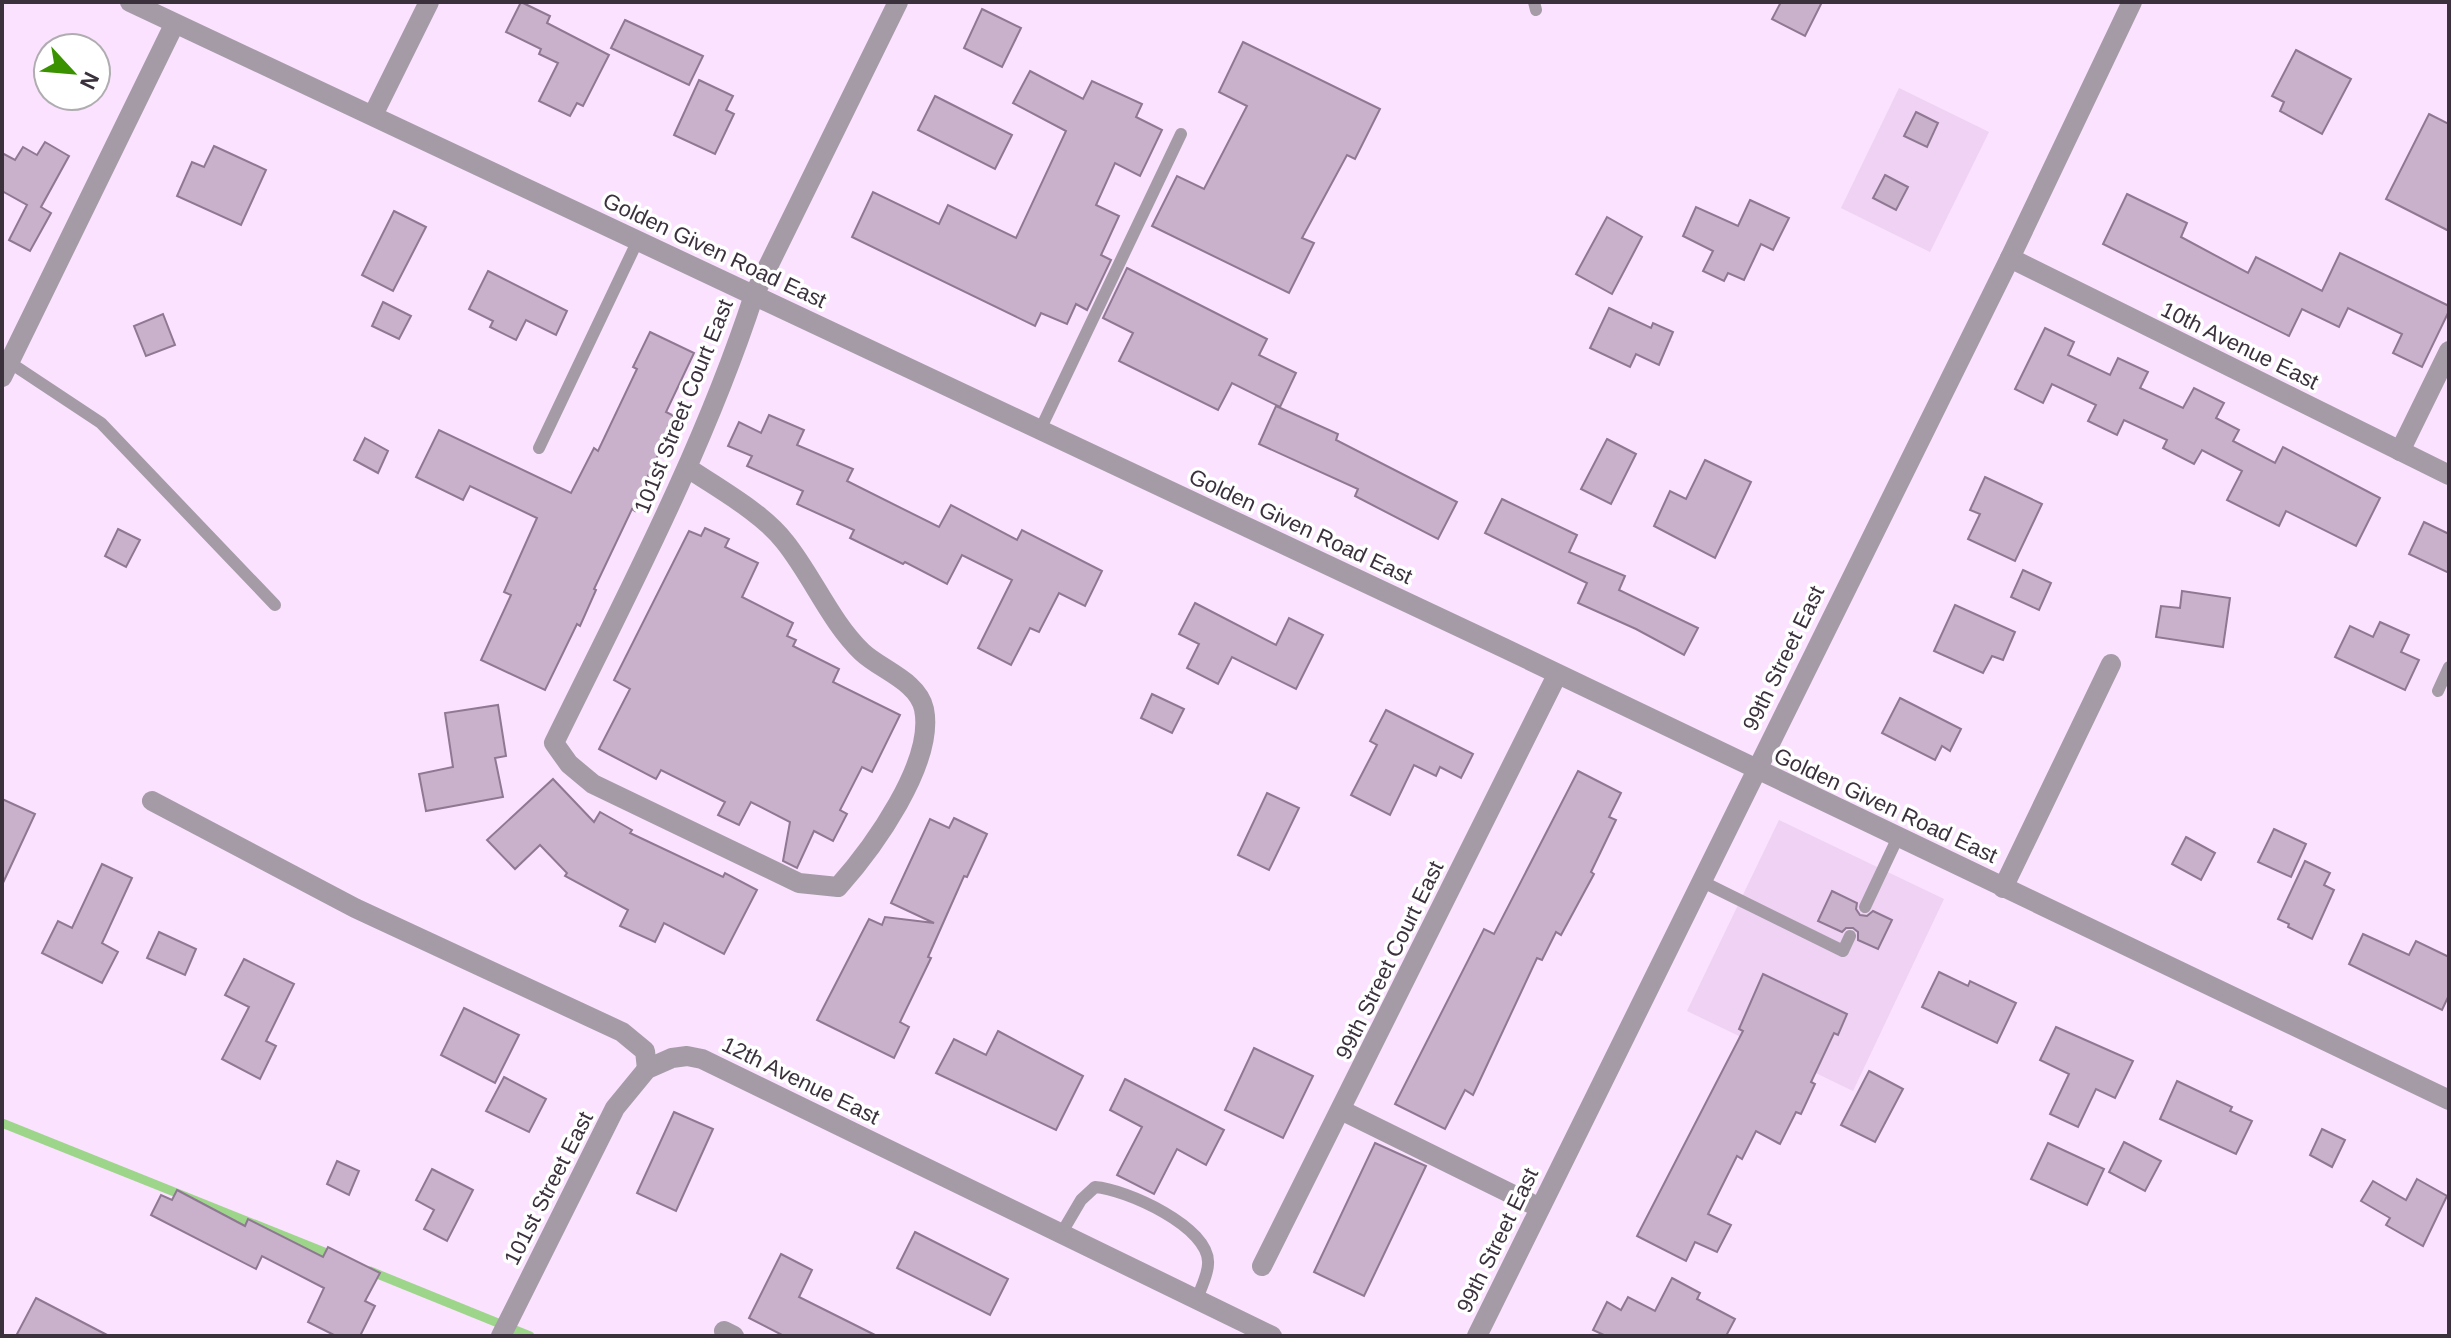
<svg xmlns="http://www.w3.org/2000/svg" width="2451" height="1338" font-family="Helvetica,sans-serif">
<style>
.built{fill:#efd2f4}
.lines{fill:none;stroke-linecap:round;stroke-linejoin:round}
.stream{stroke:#9dd68a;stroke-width:9}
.building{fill:#c9b1cc;stroke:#8f7892;stroke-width:2}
.service{stroke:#a59ba7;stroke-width:12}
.minor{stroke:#a59ba7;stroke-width:20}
.tertiary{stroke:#a59ba7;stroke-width:20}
.labels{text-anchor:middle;stroke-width:7;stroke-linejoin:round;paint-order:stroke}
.street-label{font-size:22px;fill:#3a313c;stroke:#fff}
</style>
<rect width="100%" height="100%" fill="#fbe2ff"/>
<!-- built -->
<g class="built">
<polygon points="1899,88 1989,132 1930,252 1841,208"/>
<polygon points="1779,820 1944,899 1853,1091 1687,1011"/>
</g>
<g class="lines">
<!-- stream -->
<g class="stream">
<polyline points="2,1123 334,1256"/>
<polyline points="370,1271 530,1336"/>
</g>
</g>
<!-- building -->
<g class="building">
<polygon points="521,2 550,16 547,23 609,55 583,106 577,103 570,116 539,101 558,63 539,54 541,49 506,32"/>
<polygon points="1781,2 1822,2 1805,36 1772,19"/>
<polygon points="982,9 1021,28 1002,67 964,48"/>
<polygon points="625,20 703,56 689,85 611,48"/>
<polygon points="1243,42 1380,109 1355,159 1347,155 1302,238 1314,243 1289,293 1152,226 1177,176 1204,189 1247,106 1219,92"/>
<polygon points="2296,50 2351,79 2322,134 2280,111 2284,102 2272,96"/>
<polygon points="1030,71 1083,99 1092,81 1142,104 1136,117 1162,130 1140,176 1115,163 1096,205 1119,216 1101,255 1111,260 1087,310 1076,304 1067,324 1041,313 1035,326 852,237 873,192 939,224 948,205 1016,238 1066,131 1013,103"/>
<polygon points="699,80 733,96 726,110 734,114 715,154 674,135"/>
<polygon points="935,96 1012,135 995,169 918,130"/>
<polygon points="1916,112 1938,123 1927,147 1904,136"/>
<polygon points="2429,114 2449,124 2449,231 2386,199"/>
<polygon points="45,142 69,156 41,207 51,213 30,251 9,240 27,205 2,191 2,153 15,160 23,147 37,155"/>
<polygon points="214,146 266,170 241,225 177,196 192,162 204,167"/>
<polygon points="1885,175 1908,187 1896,210 1873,198"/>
<polygon points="2127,194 2187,223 2181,237 2248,273 2256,257 2322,291 2340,253 2449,306 2449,311 2422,367 2393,353 2402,334 2348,308 2339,327 2302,309 2289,336 2103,244"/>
<polygon points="1750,200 1789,218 1773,250 1761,244 1744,280 1728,273 1724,281 1703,271 1713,251 1683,236 1696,207 1738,226"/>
<polygon points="394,211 426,227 393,291 362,275"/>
<polygon points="1607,217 1642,237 1612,294 1576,274"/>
<polygon points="1127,268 1267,339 1259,355 1296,373 1280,407 1232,383 1218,410 1119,361 1133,333 1103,318"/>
<polygon points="488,271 567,311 556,335 526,320 516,340 490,327 493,321 469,309"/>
<polygon points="383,302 411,316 399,339 372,326"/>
<polygon points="1609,308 1651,328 1653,323 1673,332 1659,365 1636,354 1630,367 1590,348"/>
<polygon points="163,314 175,345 146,356 134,326"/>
<polygon points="2045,328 2074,342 2068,355 2110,375 2118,358 2148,372 2140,388 2183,408 2194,388 2224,403 2216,418 2239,430 2233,441 2275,463 2283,447 2380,498 2356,546 2286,511 2279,526 2227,500 2242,471 2202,450 2194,464 2163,448 2167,440 2124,420 2117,435 2088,421 2096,405 2052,384 2043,403 2015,389"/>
<polygon points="650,332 694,353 666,412 676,417 648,476 652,478 635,511 632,509 594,589 596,590 580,626 577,624 545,690 481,660 511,595 504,592 537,518 470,486 463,500 416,477 439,430 571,493 594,448 598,451 637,369 633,367"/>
<polygon points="1276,406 1338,434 1336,440 1457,502 1438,539 1355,496 1358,489 1259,444"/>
<polygon points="769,415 804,430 797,445 853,469 847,481 939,527 951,505 1017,540 1022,530 1102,571 1085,606 1059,593 1039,632 1030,628 1011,665 978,648 1012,580 962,555 947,584 905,562 903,564 850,538 854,530 797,504 803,491 747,466 752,456 728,446 739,422 761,433"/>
<polygon points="365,438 388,451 378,473 354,460"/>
<polygon points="1607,439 1636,454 1611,504 1581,489"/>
<polygon points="1705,460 1751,482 1715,558 1654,526 1670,491 1686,499"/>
<polygon points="1985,477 2042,504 2015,561 1968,539 1980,514 1970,510"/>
<polygon points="1502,499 1577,535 1569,552 1625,576 1619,590 1698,628 1684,655 1636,629 1578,603 1587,583 1485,533"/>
<polygon points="2424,522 2449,534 2449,573 2409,554"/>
<polygon points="705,528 729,539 725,547 758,563 742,597 793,623 787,636 796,640 793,646 839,669 833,682 900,715 872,772 862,767 840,810 847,814 833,841 814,831 797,868 783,861 790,822 751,802 739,825 718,815 725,802 661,770 656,779 599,749 630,689 614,680 689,531 701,536"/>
<polygon points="118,529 140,540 126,567 105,556"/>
<polygon points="2023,570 2051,583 2039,610 2011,597"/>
<polygon points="2182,591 2230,598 2223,647 2156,637 2161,606 2180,608"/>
<polygon points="1195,603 1276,645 1289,618 1323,635 1296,689 1232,657 1218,684 1187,668 1199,644 1179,634"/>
<polygon points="1955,605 2015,632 2003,660 1992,656 1983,673 1934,651"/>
<polygon points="2380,622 2409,635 2401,652 2419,660 2405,690 2335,657 2350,626 2373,637"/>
<polygon points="1152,694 1184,709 1172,733 1141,718"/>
<polygon points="1900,698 1961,729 1950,751 1942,746 1935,760 1882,733"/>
<polygon points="498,705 506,756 495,758 503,797 426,811 419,774 453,767 445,713"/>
<polygon points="1386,710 1473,754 1461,778 1440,767 1436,776 1414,765 1390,815 1351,795 1377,745 1370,741"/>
<polygon points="1578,771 1621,793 1609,817 1616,820 1591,872 1594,874 1561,935 1556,932 1542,960 1537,958 1473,1095 1465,1090 1445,1129 1395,1104 1484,929 1494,934"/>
<polygon points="553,779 594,822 600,812 632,830 630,833 723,877 725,873 757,890 724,954 664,923 655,942 620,926 628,910 565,876 567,873 540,845 515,869 487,840"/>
<polygon points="1267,793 1299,808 1269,870 1238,855"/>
<polygon points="2,799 35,814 2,885"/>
<polygon points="954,818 987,834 967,877 964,876 928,957 931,958 900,1022 909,1027 894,1058 817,1020 869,919 882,925 885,917 934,923 891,903 930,819 949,828"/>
<polygon points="2274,829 2306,844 2291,877 2258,862"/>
<polygon points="2186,837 2215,853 2201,880 2172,864"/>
<polygon points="2305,861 2330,873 2324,885 2334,890 2312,939 2288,927 2289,924 2278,919"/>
<polygon points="102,864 132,878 102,943 118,952 102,983 42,953 58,921 72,928"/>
<polygon points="1832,891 1857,903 1856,909 1860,915 1867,916 1873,911 1892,920 1878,949 1858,940 1858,932 1853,928 1846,928 1842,932 1818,921"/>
<polygon points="159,932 196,949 185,975 147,958"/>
<polygon points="2363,934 2409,955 2416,941 2449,957 2449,995 2442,1010 2349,964"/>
<polygon points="244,959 294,984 266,1041 276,1046 260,1079 222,1059 249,1007 225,995"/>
<polygon points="1939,972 1968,986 1970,981 2016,1003 1997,1043 1922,1007"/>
<polygon points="1763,974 1847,1014 1838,1035 1834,1033 1811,1082 1815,1084 1801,1114 1796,1112 1780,1144 1756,1131 1742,1159 1737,1156 1708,1214 1731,1225 1717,1252 1695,1242 1686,1261 1637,1236 1743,1031 1739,1029"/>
<polygon points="464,1008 519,1035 495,1083 441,1055"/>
<polygon points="2056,1027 2133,1061 2115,1098 2096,1089 2078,1127 2050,1114 2069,1074 2040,1060"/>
<polygon points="998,1031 1083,1076 1056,1130 936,1073 954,1039 986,1055"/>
<polygon points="1254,1048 1313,1076 1283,1138 1225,1110"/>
<polygon points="1869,1071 1903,1089 1875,1142 1841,1125"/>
<polygon points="504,1077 546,1099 529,1132 486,1111"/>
<polygon points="1125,1079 1224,1130 1206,1165 1177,1149 1154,1194 1117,1175 1142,1127 1110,1110"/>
<polygon points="2177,1081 2232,1107 2230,1111 2252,1121 2236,1154 2160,1119"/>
<polygon points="674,1112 713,1129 676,1211 637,1193"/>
<polygon points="2322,1129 2345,1140 2332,1167 2310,1155"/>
<polygon points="2124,1142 2161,1161 2145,1191 2109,1172"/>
<polygon points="1375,1143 1426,1166 1364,1296 1314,1272"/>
<polygon points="2048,1143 2104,1169 2087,1205 2031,1179"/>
<polygon points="337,1161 359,1171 349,1195 327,1184"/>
<polygon points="432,1169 473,1190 447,1241 424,1229 434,1210 416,1200"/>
<polygon points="2417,1179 2447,1196 2423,1246 2386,1225 2390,1218 2361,1201 2373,1181 2406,1200"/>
<polygon points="177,1190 245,1226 248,1219 323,1257 328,1247 380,1273 365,1301 375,1306 360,1336 336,1336 308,1322 324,1288 262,1256 256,1269 151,1215 161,1195 172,1200"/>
<polygon points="915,1232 1008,1279 990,1315 897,1268"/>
<polygon points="781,1254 812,1270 799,1297 877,1336 784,1336 749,1318"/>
<polygon points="1672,1278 1700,1293 1697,1299 1735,1319 1726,1336 1606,1336 1593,1330 1607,1302 1621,1310 1628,1297 1655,1311"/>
<polygon points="36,1298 109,1336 16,1336"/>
</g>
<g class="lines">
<!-- service -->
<g class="service">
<polyline points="1534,2 1536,10"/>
<polyline points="9,362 101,423 275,605"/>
<polyline points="1040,430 1181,134"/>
<polyline points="539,448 638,240"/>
<polyline points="2438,691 2449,667"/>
<polyline points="1701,881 1843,951 1850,936"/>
<polyline points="1865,907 1898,837"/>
<path d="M1061 1234 1081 1200 1095 1187C1125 1189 1211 1227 1208 1264 1208 1275 1200 1289 1197 1300"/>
</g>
<!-- minor -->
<g class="minor">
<polyline points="373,115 429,2"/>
<polyline points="2010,258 2449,475"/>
<polyline points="2,377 174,25"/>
<polyline points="2400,451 2449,351"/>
<path d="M688 468C719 489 763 513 785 542 813 577 830 621 862 652 881 670 918 681 924 709 935 763 872 849 838 887L799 883 593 784 569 764 554 743C626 596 703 451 754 295L898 2"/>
<polyline points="152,801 355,908 622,1032 645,1051 647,1069"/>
<polyline points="2003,888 2111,664"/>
<polyline points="1341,1110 1540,1208"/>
<polyline points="1262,1266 1557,675"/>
<polyline points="724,1331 734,1336"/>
<polyline points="501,1336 615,1108 647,1069 672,1058 687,1056 702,1059 1272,1336"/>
</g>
<!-- tertiary -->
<g class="tertiary">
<polyline points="130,2 1504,648 2449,1100"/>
<polyline points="1477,1336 2010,258 2132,2"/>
</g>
</g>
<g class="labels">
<!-- street labels -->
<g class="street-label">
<text transform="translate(715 250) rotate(25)" y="8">Golden Given Road East</text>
<text transform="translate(2240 345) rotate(26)" y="8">10th Avenue East</text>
<text transform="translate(683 406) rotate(-68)" y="8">101st Street Court East</text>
<text transform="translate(1301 526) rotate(25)" y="8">Golden Given Road East</text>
<text transform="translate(1783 658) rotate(-64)" y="8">99th Street East</text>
<text transform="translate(1886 805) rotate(25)" y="8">Golden Given Road East</text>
<text transform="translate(1389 960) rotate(-64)" y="8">99th Street Court East</text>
<text transform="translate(801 1080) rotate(26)" y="8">12th Avenue East</text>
<text transform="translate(548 1188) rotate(-63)" y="8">101st Street East</text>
<text transform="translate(1497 1240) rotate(-64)" y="8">99th Street East</text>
</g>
</g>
<!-- border -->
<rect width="2451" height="1338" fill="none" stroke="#3a313c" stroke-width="8"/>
<!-- north arrow -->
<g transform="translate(72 72) rotate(116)"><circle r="38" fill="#ffffff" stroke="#b0adb1" stroke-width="2"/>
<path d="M0-6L14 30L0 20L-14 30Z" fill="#3b9201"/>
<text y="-12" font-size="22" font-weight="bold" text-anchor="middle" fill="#3a313c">N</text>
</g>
</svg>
